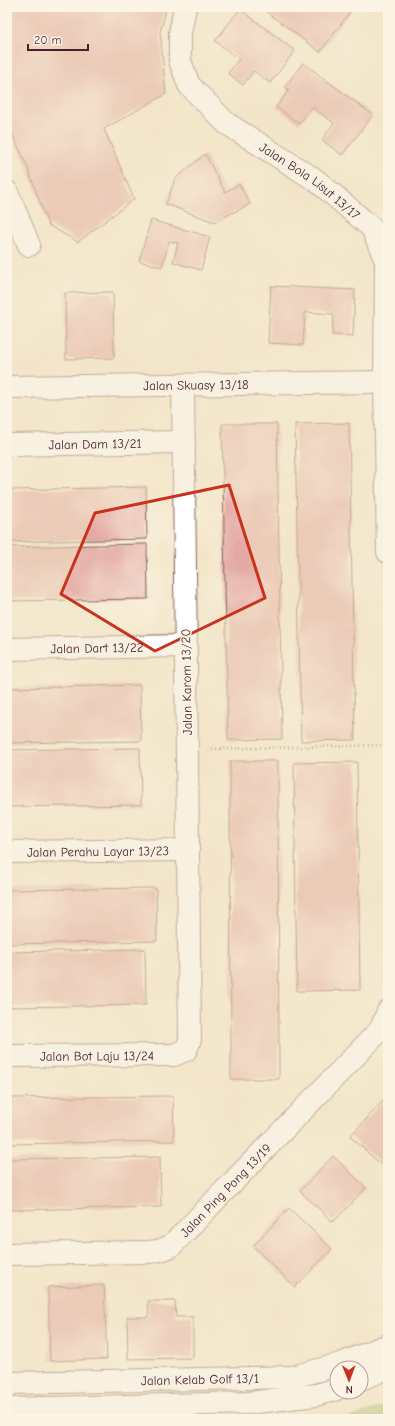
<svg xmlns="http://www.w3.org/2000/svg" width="395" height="1426" font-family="'Comic Neue',sans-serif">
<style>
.green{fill:#a3bf66;stroke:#766f48}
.building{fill:#e3a9a3}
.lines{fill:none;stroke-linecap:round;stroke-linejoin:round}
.minor-casing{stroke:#856462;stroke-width:24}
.path{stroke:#856462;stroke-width:2.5;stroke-dasharray:1 3;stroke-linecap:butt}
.minor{stroke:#fff;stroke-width:22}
.marked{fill:none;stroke:#c8321e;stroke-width:3;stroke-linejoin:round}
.labels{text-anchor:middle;stroke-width:3;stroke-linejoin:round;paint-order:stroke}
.street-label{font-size:13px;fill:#4a1f2b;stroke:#fcf5e5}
</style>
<rect width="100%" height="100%" fill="#fcf5e5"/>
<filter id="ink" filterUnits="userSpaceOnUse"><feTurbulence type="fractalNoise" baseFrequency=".025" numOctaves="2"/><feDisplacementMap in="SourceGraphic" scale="8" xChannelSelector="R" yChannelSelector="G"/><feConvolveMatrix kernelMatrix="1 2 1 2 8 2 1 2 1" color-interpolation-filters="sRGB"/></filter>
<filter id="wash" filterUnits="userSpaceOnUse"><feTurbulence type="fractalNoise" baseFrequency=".012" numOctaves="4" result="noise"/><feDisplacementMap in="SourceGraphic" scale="16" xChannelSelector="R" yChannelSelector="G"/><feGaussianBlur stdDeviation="0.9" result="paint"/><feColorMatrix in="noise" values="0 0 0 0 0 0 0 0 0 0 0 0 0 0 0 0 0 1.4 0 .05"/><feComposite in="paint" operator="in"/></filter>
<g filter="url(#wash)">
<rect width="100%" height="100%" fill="#f3e5c9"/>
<!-- green -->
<polygon class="green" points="388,1405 388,1419 348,1419"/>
<g id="blocks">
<!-- building -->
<g class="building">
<polygon points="7,7 167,7 160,32 166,94 104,129 134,199 78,242 48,225 27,166 9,127 7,117"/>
<polygon points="260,7 354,7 320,52"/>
<polygon points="240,9 295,51 270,83 254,71 243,85 228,73 239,59 215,41"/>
<polygon points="303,63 373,115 342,155 322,140 334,123 312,107 299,124 276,107 289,90 285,87"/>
<polygon points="205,154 225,192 239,184 250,204 214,222 166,204 175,179"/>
<polygon points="151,220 210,237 201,270 173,262 178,243 169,241 162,267 139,261"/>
<polygon points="271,286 355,290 353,336 332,335 334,314 305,312 303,345 268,343"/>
<polygon points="113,292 114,358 66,359 65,293"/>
<polygon points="349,423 355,740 301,741 295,424"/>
<polygon points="222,424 277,424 282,739 228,740"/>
<polygon points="146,487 147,539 7,542 7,490"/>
<polygon points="147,544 148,599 7,601 7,547"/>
<polygon points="140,685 141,741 7,743 7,688"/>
<polygon points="140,748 141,805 7,807 7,750"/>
<polygon points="230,761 278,761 279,1079 231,1079"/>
<polygon points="357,762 360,990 297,991 294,763"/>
<polygon points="156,888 157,941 7,944 7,890"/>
<polygon points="145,949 146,1005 7,1007 7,952"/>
<polygon points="173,1096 174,1141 7,1144 7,1098"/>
<polygon points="386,1098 388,1100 388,1171 350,1136"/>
<polygon points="333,1156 366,1188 333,1222 300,1191"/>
<polygon points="160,1157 161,1207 7,1210 7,1159"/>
<polygon points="289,1208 332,1249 295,1287 253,1246"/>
<polygon points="104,1285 107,1359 50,1361 48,1287"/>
<polygon points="148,1301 175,1301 176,1317 193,1317 193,1358 128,1359 127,1317 149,1317"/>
</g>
</g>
</g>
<g filter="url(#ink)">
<use href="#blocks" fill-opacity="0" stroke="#856462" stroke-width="1"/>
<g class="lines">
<defs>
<g id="minor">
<path id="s1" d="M185 7 180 33V61L189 85 226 123 317 181 372 228 386 261 385 382 388 552"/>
<polyline points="7,192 29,245"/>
<path id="s2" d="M7 387 385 382"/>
<path id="s3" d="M7 445 184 442"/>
<path id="s4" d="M7 649 186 646"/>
<path id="s5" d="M7 852 188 850"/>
<path id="s6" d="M7 1056 174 1055 186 1050 190 1039 183 385"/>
<path id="s7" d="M7 1254 150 1252 161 1250 171 1246 381 1029 388 1011"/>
<polyline points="361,1379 388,1368"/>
<path id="s8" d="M7 1383 292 1377 341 1364 388 1345"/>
<polyline points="7,1409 248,1403 316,1395 337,1389"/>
</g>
</defs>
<!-- minor casing -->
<use href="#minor" class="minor-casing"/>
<!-- path -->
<polyline class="path" points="208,749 388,745"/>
<!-- minor -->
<use href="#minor" class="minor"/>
</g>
</g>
<!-- marked area -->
<path d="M0 0H395V1426H0ZM229 485 265 598 155 651 61 594 95 513Z" fill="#f3e5c9" fill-opacity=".55" fill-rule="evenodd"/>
<path class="marked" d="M229 485 265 598 155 651 61 594 95 513Z"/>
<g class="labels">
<!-- street labels -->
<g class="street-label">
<text dy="5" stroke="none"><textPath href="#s1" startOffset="235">Jalan Bola Lisut 13/17</textPath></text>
<text dy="5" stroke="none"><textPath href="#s2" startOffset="189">Jalan Skuasy 13/18</textPath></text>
<text dy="5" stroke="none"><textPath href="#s3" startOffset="88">Jalan Dam 13/21</textPath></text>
<text dy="5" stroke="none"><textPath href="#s4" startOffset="90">Jalan Dart 13/22</textPath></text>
<text transform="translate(186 682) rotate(-91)" y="5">Jalan Karom 13/20</text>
<text dy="5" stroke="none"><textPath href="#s5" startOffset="91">Jalan Perahu Layar 13/23</textPath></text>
<text dy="5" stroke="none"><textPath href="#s6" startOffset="90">Jalan Bot Laju 13/24</textPath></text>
<text dy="5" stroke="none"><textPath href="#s7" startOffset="243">Jalan Ping Pong 13/19</textPath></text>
<text dy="5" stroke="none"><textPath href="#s8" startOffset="193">Jalan Kelab Golf 13/1</textPath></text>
</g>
</g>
<!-- margin -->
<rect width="395" height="1426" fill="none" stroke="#fcf5e5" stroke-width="24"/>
<!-- north arrow -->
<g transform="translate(349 1380) rotate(179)"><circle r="19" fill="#fcf5e5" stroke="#b59f9b"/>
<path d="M0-3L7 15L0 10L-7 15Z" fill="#c8321e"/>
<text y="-6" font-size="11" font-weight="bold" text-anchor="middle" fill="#4a1f2b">N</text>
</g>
<!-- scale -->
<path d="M28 44v6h60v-6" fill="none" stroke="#4a1f2b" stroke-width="2"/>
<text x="34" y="44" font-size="12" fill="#4a1f2b" stroke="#fcf5e5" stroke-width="3" paint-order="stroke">20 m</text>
</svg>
